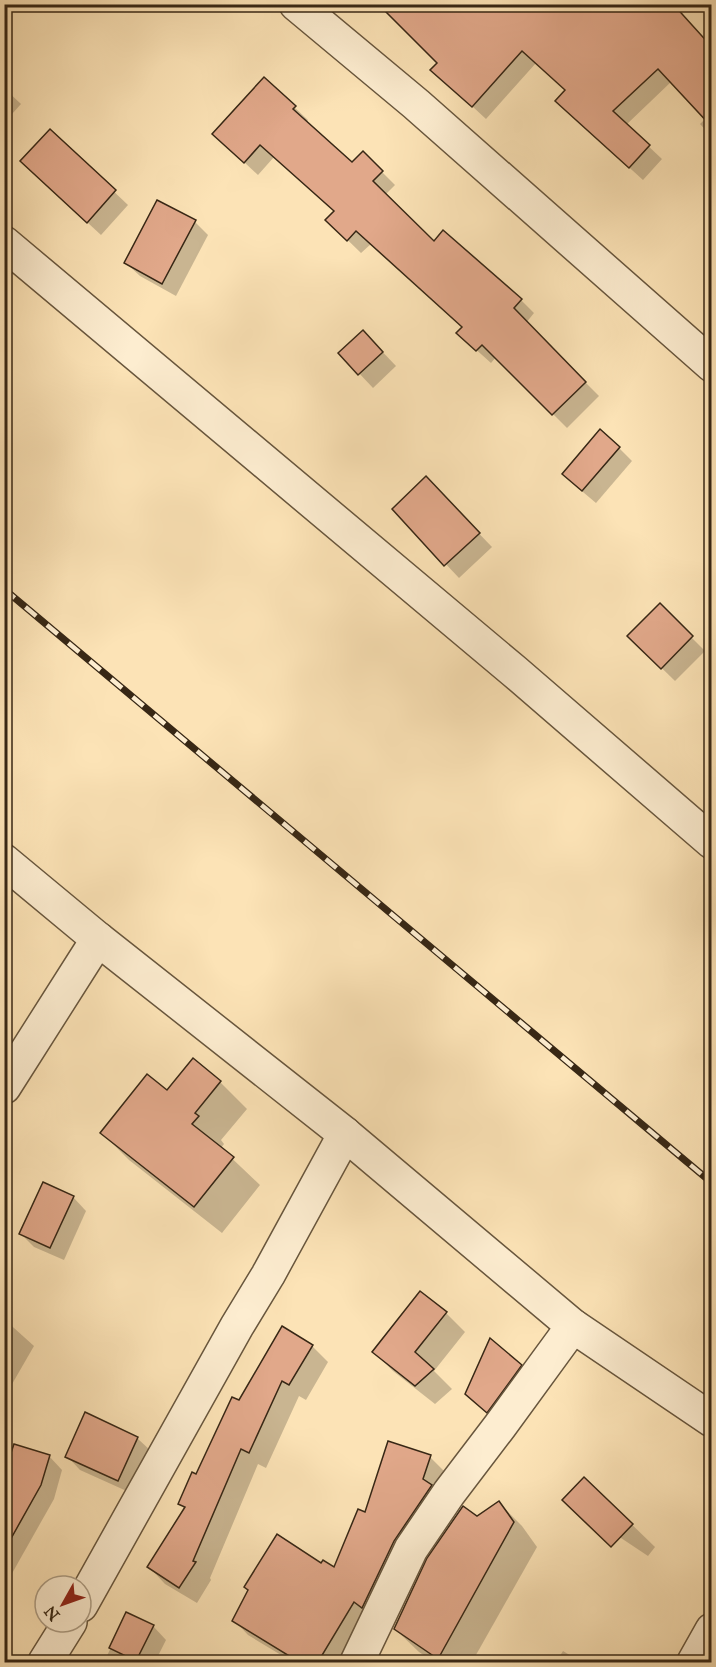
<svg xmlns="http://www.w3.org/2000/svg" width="716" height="1667" font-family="'IM FELL Great Primer',serif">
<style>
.shadow{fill:#0003}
.building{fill:#e1a88a;stroke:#372715;stroke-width:1.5}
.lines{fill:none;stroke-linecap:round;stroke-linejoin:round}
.street-casing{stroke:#68563d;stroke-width:36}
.street{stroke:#fdedd0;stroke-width:33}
.rail-casing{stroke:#372715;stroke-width:7}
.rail{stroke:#fdedd0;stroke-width:4.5;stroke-dasharray:14;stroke-linecap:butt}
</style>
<rect width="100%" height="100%" fill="#fce3b6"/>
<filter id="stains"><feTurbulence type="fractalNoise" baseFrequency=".00333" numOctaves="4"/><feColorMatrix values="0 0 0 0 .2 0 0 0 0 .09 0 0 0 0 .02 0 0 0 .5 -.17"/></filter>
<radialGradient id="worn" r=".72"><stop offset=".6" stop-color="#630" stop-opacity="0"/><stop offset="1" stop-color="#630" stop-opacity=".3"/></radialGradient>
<!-- shadow -->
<g class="shadow">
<polygon points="109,4 123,4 116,12"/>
<polygon points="672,4 712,47 712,137 700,124 706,118 672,81 626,125 662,159 643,180 570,114 567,91 536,63 486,119 433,70"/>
<polygon points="4,88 21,104 4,123"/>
<polygon points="294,107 308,120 306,123 352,164 363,153 395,185 385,195 434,243 521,300 534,313 526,323 599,396 567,428 496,357 491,363 472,346 463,328 371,244 361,253 327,220 335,212 274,157 258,175 228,147"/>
<polygon points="50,131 128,205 101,235 36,175"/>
<polygon points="195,222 208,235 176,296 140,276 126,263"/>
<polygon points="376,345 396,366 373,388 340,353"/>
<polygon points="619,448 632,461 596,503 577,487"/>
<polygon points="439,492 492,547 459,578 394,509"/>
<polygon points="660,606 705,651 675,681 629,636"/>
<polygon points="220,1082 247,1109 221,1140 224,1144 221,1148 260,1185 222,1233 129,1160 102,1133 167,1092"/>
<polygon points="73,1197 86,1211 64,1260 34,1247 21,1234"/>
<polygon points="446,1313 465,1332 434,1371 452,1389 435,1404 393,1371 374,1352"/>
<polygon points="4,1319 34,1346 4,1398"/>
<polygon points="312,1346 328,1362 306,1400 299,1396 266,1468 258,1464 210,1578 211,1580 197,1603 165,1584 149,1567 185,1509 180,1504 196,1476"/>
<polygon points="520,1366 534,1379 501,1425 467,1394"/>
<polygon points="137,1438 151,1451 131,1493 80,1470 67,1456"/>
<polygon points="49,1456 62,1470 54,1499 10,1577 4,1574 4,1478"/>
<polygon points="430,1457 444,1471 437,1493 340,1662 283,1662 286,1658 248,1635 234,1620 322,1565 335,1569 366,1514"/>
<polygon points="585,1479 655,1547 648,1556 606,1528"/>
<polygon points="499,1503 522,1526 537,1547 472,1662 434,1662 419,1652 395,1629 477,1518"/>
<polygon points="127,1614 153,1626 166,1640 155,1662 104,1662"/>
<polygon points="563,1651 581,1662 556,1662"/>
</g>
<!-- building -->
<g class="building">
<polygon points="378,4 673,4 711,46 711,126 658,69 613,111 650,145 629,168 555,101 565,90 522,51 472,107 430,70 437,63"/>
<polygon points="264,77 296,106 293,109 352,162 363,151 383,171 373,181 434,241 443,230 522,299 514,308 586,382 552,415 482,345 476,351 456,333 462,327 356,231 347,241 325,220 334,211 260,145 244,163 212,134"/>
<polygon points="50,129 116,190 87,223 20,161"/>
<polygon points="157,200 196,220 162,284 124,263"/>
<polygon points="363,330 383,352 358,375 338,353"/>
<polygon points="600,429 620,447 582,491 562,474"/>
<polygon points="426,476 480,533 444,566 392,509"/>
<polygon points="660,603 693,636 661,669 627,636"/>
<polygon points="193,1058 221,1081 195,1113 199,1116 192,1124 234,1157 194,1207 100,1133 147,1074 167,1090"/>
<polygon points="43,1182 74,1196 50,1248 19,1234"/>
<polygon points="420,1291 447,1312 415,1352 434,1369 415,1386 372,1352"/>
<polygon points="282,1326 313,1345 289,1385 282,1381 249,1453 241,1449 193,1561 196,1562 179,1588 147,1567 185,1507 178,1504 192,1472 196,1474 232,1397 239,1400"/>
<polygon points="490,1338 522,1365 487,1413 465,1394"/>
<polygon points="85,1412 138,1437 118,1481 65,1457"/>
<polygon points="388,1441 431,1455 423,1479 432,1485 394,1541 362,1608 354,1602 318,1662 299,1662 232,1621 248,1590 244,1587 277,1534 321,1563 323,1560 334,1567 358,1509 365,1512"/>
<polygon points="14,1444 50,1455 41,1485 4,1551 4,1473"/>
<polygon points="584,1477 633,1524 611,1547 562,1500"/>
<polygon points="499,1501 514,1522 438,1659 394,1629 427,1558 463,1506 477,1516"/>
<polygon points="126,1612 154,1625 136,1661 109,1648"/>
</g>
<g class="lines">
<defs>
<g id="street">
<polyline points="296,4 416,104 712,365"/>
<polyline points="4,243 514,671 712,842"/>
<polyline points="4,861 98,939 345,1134 573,1326 712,1420"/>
<polyline points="4,1087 98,939"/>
<polyline points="81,1605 237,1326 268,1275 345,1134"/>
<polyline points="45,1662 70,1622"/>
<polyline points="357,1662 411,1549 449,1493 500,1426 573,1326"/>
<polyline points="694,1662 712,1630"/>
</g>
</defs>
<!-- street casing -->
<use href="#street" class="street-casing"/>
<!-- street -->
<use href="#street" class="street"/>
<defs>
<polyline id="rail" points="4,589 712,1183"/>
</defs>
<!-- rail casing -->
<use href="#rail" class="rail-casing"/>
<!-- rail -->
<use href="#rail" class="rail"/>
</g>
<!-- margin -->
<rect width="716" height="1667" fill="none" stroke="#fce3b6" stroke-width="24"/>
<rect x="6" y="6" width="704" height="1655" fill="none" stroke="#372715" stroke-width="3"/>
<rect x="12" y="12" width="692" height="1643" fill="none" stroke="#372715" stroke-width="1.5"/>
<!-- north arrow -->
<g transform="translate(63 1604) rotate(230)"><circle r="28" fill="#fdedd0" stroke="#ae9e85" stroke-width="1.5"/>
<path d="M0-4.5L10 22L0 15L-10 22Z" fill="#8f2418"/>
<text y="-9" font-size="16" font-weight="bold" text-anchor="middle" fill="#372715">N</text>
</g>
<rect width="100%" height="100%" filter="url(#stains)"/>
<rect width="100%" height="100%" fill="url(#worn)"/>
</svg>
